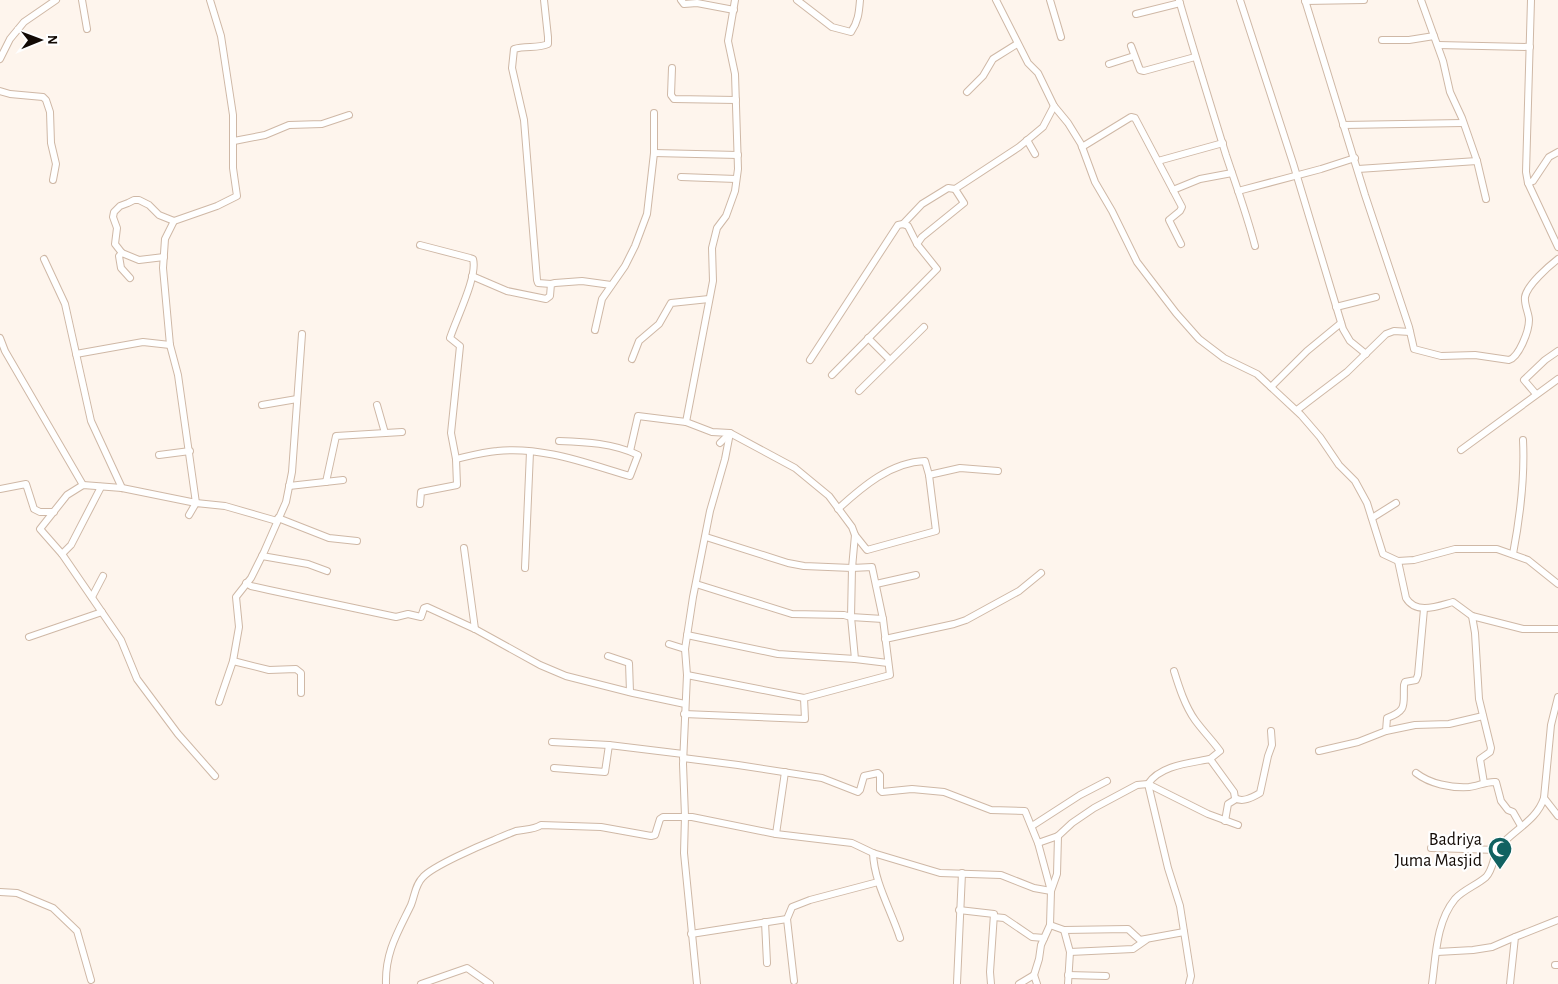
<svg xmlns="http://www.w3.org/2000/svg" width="1558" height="984" font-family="'Alegreya Sans',sans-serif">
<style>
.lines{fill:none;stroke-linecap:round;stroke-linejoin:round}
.minor-casing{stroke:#cfb8a6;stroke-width:8}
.minor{stroke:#fff;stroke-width:6}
.labels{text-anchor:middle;stroke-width:4.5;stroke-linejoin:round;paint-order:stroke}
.poi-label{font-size:18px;fill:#120a05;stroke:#fff;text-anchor:end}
</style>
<rect width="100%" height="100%" fill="#fef5ed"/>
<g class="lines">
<defs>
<g id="minor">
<polyline points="82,0 87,29"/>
<polyline points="210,0 221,36 233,115 233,168 237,196 217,206 174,221 165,239 163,268 170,345 178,375 196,503 122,488 83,485 67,495 40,529 62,554 121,640 137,679 178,734 215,776"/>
<path d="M544 0 548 37V44C538 49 525 45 514 49L512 68 524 120 537 280 538 283 551 284"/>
<polyline points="681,0 684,4 697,3 734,10"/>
<path d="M797 0 832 27 851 32C858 22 859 13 860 0"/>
<polyline points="996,0 1028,63 1038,73 1054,106 1068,123 1081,144 1095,182 1112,211 1137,262 1176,313 1199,339 1224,358 1257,374 1301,415 1320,437 1339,465 1355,481 1367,503 1383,554 1398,561 1414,560 1455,549 1497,549 1528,560 1558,584"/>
<polyline points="1050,0 1061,37"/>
<path d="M1179 0C1194 52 1210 103 1226 155 1236 185 1247 215 1255 246"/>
<polyline points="1240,0 1293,163 1343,329 1350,341 1366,354"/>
<path d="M1305 0 1365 195 1409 327 1414 349 1441 356 1475 355 1509 360C1519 357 1529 331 1529 320 1529 313 1524 305 1525 297 1527 285 1549 266 1558 259"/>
<polyline points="1421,0 1443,61 1450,92 1462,118 1477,161 1486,199"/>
<polyline points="1531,0 1526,172 1528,183 1558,247"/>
<polyline points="1305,1 1364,0"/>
<polyline points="1136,14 1180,3"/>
<polyline points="1382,40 1409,40 1434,36"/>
<polyline points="1438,45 1530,47"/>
<polyline points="1131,46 1140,70 1144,71 1195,57"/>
<polyline points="0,59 10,39 24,22 56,0"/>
<polyline points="1109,64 1134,56"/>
<polyline points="672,68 671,95 674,99 736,100"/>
<polyline points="0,91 10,94 43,97 46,100 50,112 51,143 56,164 53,180"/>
<polyline points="967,92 983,76 993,59 1017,44"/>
<polyline points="1343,125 1463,123"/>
<polyline points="1027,140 1035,154"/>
<polyline points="234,141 265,135 289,125 322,124 349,115"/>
<polyline points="1082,147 1131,117 1135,118 1182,207 1180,211 1169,220 1181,244"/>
<polyline points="654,153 738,155"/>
<polyline points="1158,161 1223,143"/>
<polyline points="1358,169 1477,161"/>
<polyline points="681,177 736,179"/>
<polyline points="1528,183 1533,181 1549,157 1558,152"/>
<polyline points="1173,190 1200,179 1232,173"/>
<polyline points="1238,191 1321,169 1355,158"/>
<polyline points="903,224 922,204 948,188 955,189"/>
<path d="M420 245 470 258 473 259C478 276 456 319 450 338L460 346 451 433 456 459 457 485 421 492 420 504"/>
<polyline points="122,253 115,244 117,228 113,217 114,212 120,206 128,203 134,200 139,200 149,205 159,215 174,221"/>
<polyline points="44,259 65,304 91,421 122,488"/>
<polyline points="472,276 507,291 546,299 550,296 551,284 555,283 582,281 611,285"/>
<polyline points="130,278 121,268 119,256 122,253 139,260 164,257"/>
<polyline points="1336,307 1376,297"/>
<polyline points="595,330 602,299 625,266 635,246 647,214 654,153 654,113"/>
<polyline points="0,338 5,351 83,485"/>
<polyline points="868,338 890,360"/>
<polyline points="76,354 143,342 170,345"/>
<polyline points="632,359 639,341 659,324 671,303 709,299"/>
<polyline points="810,360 898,225 903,224 908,226 917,244"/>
<polyline points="832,375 937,269 917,244 922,237 964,203 955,189 1019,147 1043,127 1054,106"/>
<polyline points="1271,387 1307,351 1341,323"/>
<polyline points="859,391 924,327"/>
<polyline points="1536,394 1524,380 1545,360 1558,351"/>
<polyline points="262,405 297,399"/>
<polyline points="377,405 385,433"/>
<polyline points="1297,410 1347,372 1386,334 1394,331 1410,332"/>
<polyline points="1461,450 1558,379"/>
<polyline points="630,451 638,416 686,422"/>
<polyline points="159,455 190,451"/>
<path d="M456 459C469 456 484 452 497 451 542 446 588 464 630 476L638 455C613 443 586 442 559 441"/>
<polyline points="929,475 960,468 998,471"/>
<polyline points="326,482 336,436 402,432"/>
<polyline points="289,486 343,480"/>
<polyline points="0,489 26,484 34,509 40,512 54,512"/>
<path d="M838 509C862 487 891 462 925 461L929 475 936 531 867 550 855 535"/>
<polyline points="189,515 196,503 225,506 277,521"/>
<polyline points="278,518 329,538 357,541"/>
<polyline points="1372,518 1396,503"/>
<polyline points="706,537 788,563 804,566 852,568 851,617 883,619"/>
<polyline points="464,548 475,629"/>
<polyline points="62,554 71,545 101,487"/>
<path d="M1513 554C1520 517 1525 479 1523 440"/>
<polyline points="262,556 308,564 327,571"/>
<path d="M1398 561 1406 598C1416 615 1438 606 1453 602L1472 616 1523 629H1558"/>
<polyline points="525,568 530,452"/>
<polyline points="246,583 251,586 269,590 396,617 408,614 421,617 424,608 427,607 475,629 540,665 566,676 633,693 685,704"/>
<polyline points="696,584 792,614 844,615 851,617 855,659 888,663"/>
<polyline points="876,584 916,575"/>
<polyline points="92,597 103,576"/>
<polyline points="1472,616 1475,633 1479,699 1491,748 1490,752 1480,759 1484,783"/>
<polyline points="687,635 778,654 855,659"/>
<polyline points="29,637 102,612"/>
<polyline points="885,639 954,624 966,620 1019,591 1041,573"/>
<polyline points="669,644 685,649"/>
<polyline points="608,656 629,663 630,692"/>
<polyline points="233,661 269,670 296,669 301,673 301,693"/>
<path d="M1174 671C1179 687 1185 706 1195 720 1203 731 1212 740 1220 751L1210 759 1234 792 1235 798C1243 803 1253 797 1260 793L1268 756 1272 745 1271 731"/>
<polyline points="687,675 804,698"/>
<polyline points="1558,697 1551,725 1544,798 1558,816"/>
<polyline points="219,702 233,661 239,627 236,597 251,578 264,552 286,502 292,472 302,334"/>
<polyline points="684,714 805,719 804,698 890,675 883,619 872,567 852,568 855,535 852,527 829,496 795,468 730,433 720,443"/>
<polyline points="1386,731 1415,725 1449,724 1483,716"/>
<polyline points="552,742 609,745"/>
<path d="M1319 751 1358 742 1386 731 1387 718C1408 710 1403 705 1404 685L1405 682 1416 680 1418 675 1424 609"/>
<polyline points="683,758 738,765 822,778 858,792 860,790 864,776 878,773 880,775 880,790 882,792 912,789 944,792 991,810 1025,811 1038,843 1051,891 1050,925 1041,945 1039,959 1034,975 1037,984"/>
<polyline points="554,768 605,772 609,745 683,754"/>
<path d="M1416 773C1430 784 1451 788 1469 787 1478 786 1487 781 1496 782L1501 801 1508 810 1513 812 1521 826"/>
<polyline points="1225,821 1228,804 1236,799"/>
<polyline points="1032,826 1080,795 1107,781"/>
<polyline points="776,834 785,772"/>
<polyline points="1038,843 1058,836 1072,823 1094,808 1137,785 1148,784 1208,814 1238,825"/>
<polyline points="1431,848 1498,850"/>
<path d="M873 853C874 882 891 910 900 938"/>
<polyline points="0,892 17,893 53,908 77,931 91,980"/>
<polyline points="959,910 994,914 990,972 991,984"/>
<polyline points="994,917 1004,918 1032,937 1044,938"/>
<polyline points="765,922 767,963"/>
<polyline points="1050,925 1064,930"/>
<polyline points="691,934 787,919"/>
<polyline points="1070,952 1133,949 1146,940"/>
<polyline points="1437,952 1473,950 1492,947 1515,937"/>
<polyline points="1555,965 1558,965"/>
<polyline points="1068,975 1106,976"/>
<polyline points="794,981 787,919 792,907 810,900 878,882"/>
<polyline points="957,983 962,873"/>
<path d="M386 984C385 952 398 932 411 905 415 895 415 885 423 877 433 866 479 846 494 840 501 837 508 834 516 831 524 829 534 830 541 825L601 827 651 836 655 835 660 819 663 817H692L776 834 852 843 873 853 940 873 1001 875 1034 888 1051 891 1057 874 1058 836"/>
<polyline points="421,984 467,968 490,984"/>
<polyline points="697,984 684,853 685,816 683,764 687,675 685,649 693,597 710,511 725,459 730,433 712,432 686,422 713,281 712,248 717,228 726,216 735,191 738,169 735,74 728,41 735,0"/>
<polyline points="1019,984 1034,975"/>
<polyline points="1068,984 1070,952 1064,930 1128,929 1140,940 1184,932"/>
<path d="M1189 984 1191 976 1180 906 1168 868 1148 784C1160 765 1191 763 1210 759"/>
<path d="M1432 984C1436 956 1436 922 1455 899 1463 890 1477 885 1486 877 1494 869 1493 854 1500 846 1515 829 1537 820 1544 798"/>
<polyline points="1510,984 1515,937 1558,920"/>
</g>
</defs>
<!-- minor casing -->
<use href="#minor" class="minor-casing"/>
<!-- minor -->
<use href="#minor" class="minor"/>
</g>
<!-- icons -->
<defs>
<symbol id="mosque-pin" viewBox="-11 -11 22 30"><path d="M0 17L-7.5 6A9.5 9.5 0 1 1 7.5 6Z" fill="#116261" stroke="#fff"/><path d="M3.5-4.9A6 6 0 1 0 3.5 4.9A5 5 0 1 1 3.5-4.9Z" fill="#fff"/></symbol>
</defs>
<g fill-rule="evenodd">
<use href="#mosque-pin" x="1486" y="835" width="28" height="38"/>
</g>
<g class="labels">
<!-- poi labels -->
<g class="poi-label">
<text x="1482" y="845">Badriya<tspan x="1482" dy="21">Juma Masjid</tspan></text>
</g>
</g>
<!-- north arrow -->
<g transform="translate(40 40) rotate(89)" stroke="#ffffff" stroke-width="4" paint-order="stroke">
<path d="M0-4L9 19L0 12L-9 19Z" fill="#120a05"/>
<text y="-8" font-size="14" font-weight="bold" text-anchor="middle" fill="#120a05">N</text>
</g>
</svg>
